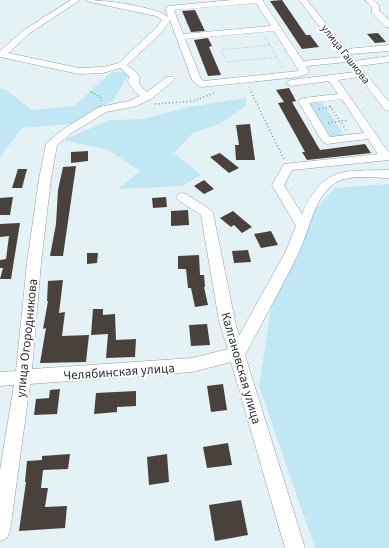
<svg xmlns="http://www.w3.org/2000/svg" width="389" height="548" font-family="'Source Sans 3',sans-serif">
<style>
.green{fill:#c0e7f3}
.building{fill:#49413b}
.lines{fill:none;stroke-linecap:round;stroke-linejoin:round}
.minor-casing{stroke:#929ea2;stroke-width:1}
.path-far1{stroke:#8b9497;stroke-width:1;stroke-dasharray:0.5 2;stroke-linecap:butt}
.path{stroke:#8b9497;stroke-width:1.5;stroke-dasharray:1 2.5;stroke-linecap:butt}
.minor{fill:#fff;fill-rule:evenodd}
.labels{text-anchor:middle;stroke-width:4;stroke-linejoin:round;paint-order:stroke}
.far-street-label{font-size:11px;fill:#2d3233;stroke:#fff}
.street-label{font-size:13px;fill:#2d3233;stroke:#fff}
</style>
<rect width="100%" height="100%" fill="#e4f2f6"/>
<!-- green -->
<g class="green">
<polygon points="112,72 130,72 113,101 92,112 80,123 22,128 0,157 0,89 5,89 32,110 74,106"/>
<polygon points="246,98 246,106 219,124 193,133 174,153 201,175 182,186 118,189 140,171 108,150 64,140 109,120 144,119 188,107"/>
<polygon points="321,101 345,136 333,138 326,135 308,106 310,102"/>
<polygon points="389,184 389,548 315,548 259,386 275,283 309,216 335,188"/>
</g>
<!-- building -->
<g class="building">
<polygon points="282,0 306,35 310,35 319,47 302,49 270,1"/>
<polygon points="195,10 205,31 191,32 182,11"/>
<polygon points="378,33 386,42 375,43 367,34"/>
<polygon points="208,38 212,46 209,47 221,75 208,76 194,40"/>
<polygon points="289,88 296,101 292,102 320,150 365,144 371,153 307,160 302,152 305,152 278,103 284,102 276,90"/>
<polygon points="250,124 255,160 236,160 235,145 239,145 236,125"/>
<polygon points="88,151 88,161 71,163 71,152"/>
<polygon points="220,153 239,168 229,173 210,157"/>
<polygon points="76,166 63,256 50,256 56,224 58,190 63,167"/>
<polygon points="18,169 27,169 22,188 12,188"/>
<polygon points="204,180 214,189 204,194 194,186"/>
<polygon points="13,197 10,215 0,215 0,198"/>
<polygon points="166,197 167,207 153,208 152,198"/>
<polygon points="188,210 189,225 171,226 171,211"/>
<polygon points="233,211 252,227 242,233 234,225 231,227 220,218"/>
<polygon points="20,223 11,279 0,279 3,268 0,268 0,260 6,259 9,236 0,237 0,224"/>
<polygon points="271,231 278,245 261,248 254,234"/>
<polygon points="248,250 251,262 234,263 232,251"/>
<polygon points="87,253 98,253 97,263 87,264"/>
<polygon points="199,255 200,275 204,275 205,287 204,287 208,305 195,307 191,288 188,288 186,269 178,269 178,256"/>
<polygon points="63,280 59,313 65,312 62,336 89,335 86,362 40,363 46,328 43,329 48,301 47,301 48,281"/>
<polygon points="93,309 103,309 103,315 115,314 116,340 136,339 135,357 106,358 108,334 91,335"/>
<polygon points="207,324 210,345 191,346 189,325"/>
<polygon points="223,384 227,410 211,412 207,386"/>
<polygon points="60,389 57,414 34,415 36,399 49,398 50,390"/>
<polygon points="136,391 136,406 117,407 117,412 94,414 96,393"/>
<polygon points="228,443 232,465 207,468 203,447"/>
<polygon points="70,454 68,469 43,470 41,488 48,488 45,507 67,506 65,528 19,531 26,482 25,482 27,461 42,460 42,456"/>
<polygon points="167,454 169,482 149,485 147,457"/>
<polygon points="241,500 248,535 215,541 209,505"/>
</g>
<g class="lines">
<defs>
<g id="minor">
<path d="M71 0H80L30 33 8 53 79 68 103 67 119 63 156 28 162 20 156 16 90 2 86 0C105 0 153 6 168 17L165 8 169 6 232 0H262L303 61 343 57 299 0H307L346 49 389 45V51L350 54 355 61 389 56V62L359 66 389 102V111L385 110 359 77 338 80 389 153V160L292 170 284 185 302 214C324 166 342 171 389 170V178C372 178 350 174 335 183 313 198 310 230 299 252 282 287 263 321 245 355L305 548H285L231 362 192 372 30 384 10 531 7 538 0 541V470L14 385 0 386V372L16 371 27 263 39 179 46 144 62 130 99 107 129 101 140 96 135 92 128 82 129 76 120 68 103 73 79 74 0 57V51L24 30ZM256 3 271 26 183 34 174 10ZM170 20 192 80 199 86 202 87 298 77 307 74 309 72 306 66 347 62 355 72 291 80 286 83 291 86 329 81 338 94 303 98 298 101 322 141 327 144 368 139 378 154 284 164 272 185 296 226 286 251 239 336 235 321 213 213 211 210 186 194 182 193 178 194 176 197 178 200 201 215 219 321 228 349 192 358 32 369 41 263 51 179 57 145 70 134 106 112 136 106 151 99 173 81 175 79 173 77H167L147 92C140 87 138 83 139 75L127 65 162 32ZM274 31 299 71 204 81 201 79 185 39ZM342 99 364 133 330 137 309 103Z"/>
<polygon points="365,0 373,0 379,5 379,11 389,20 389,27 386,27 372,13 372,7"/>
</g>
</defs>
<!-- minor casing -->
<use href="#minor" class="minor-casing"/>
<!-- path-far1 -->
<g class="path-far1">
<polyline points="265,37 283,68"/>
<polyline points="270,45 221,50 227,62 277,57"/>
<polyline points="249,87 252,93"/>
<polyline points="92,93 88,90 102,79"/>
</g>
<!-- path -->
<g class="path">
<polyline points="91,92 100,97 101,101"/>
<polyline points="251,92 284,159"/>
<polyline points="155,104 194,101 216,92"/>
<polyline points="330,106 346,130"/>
<polyline points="319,109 331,107"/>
<polyline points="328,123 349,120"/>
</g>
<!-- minor -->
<use href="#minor" class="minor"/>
</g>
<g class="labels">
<!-- far-street labels -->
<g class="far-street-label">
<text transform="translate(346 54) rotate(52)" y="4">улица Гашкова</text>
</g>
<!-- street labels -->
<g class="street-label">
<text transform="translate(26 338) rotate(-84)" y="5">улица Огородникова</text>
<text transform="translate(242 368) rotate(74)" y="5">Калгановская улица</text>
<text transform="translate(119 371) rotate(-4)" y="5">Челябинская улица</text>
</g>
</g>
</svg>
